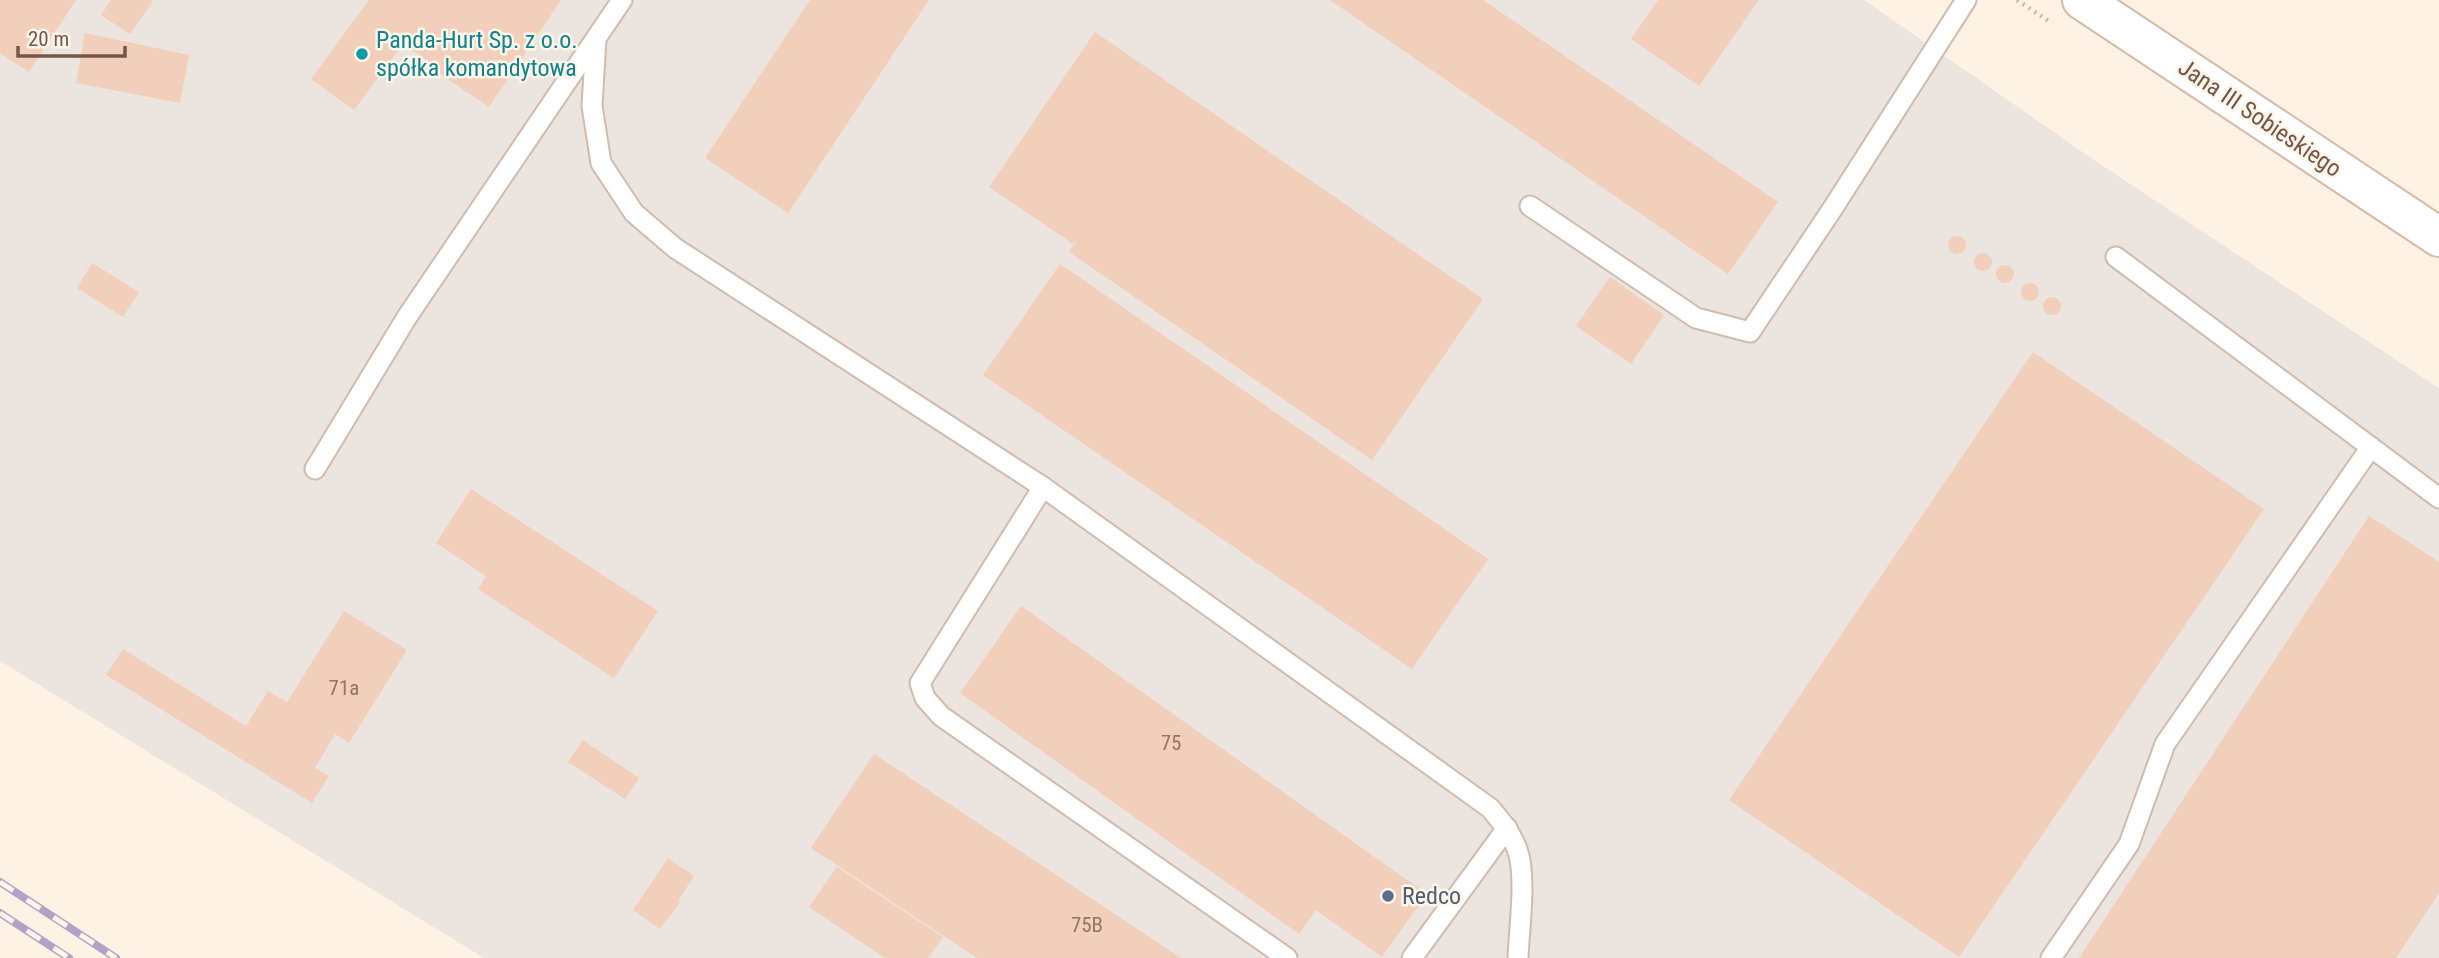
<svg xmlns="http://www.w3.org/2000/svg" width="2439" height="958" font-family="'Roboto Condensed',sans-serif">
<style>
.industrial{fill:#ece4de}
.building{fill:#f2cfba}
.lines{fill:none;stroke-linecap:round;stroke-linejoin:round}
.service-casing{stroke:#d0bbad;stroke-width:23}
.secondary-casing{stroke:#d3bbaa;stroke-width:42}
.path{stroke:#d7b29e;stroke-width:4.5;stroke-dasharray:2 5;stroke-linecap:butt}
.service{stroke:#fff;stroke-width:19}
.secondary{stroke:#fff;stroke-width:38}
.rail-casing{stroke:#b4a2c6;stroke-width:8}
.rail{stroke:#fff6ea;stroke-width:5;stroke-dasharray:16;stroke-linecap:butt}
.culture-dot{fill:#0f9aa8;stroke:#fff6ea;stroke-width:2.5}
.service-dot{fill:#5c6f8a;stroke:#fff6ea;stroke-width:2.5}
.labels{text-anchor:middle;stroke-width:5;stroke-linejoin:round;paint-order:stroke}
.number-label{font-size:21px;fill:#947565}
.culture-label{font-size:24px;fill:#0d838f;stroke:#fff6ea;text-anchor:start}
.street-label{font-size:24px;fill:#755749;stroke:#fff6ea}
.service-label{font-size:24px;fill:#4e5e75;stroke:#fff6ea;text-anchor:start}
</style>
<rect width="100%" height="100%" fill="#fdf2e3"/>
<!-- industrial -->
<polygon class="industrial" points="0,0 1864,0 2091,158 2439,388 2439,958 484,958 0,661"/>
<!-- building -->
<g class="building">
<polygon points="0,0 76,0 29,72 0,53"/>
<polygon points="111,0 150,0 153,1 130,34 101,15"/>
<polygon points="369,0 561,0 489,107 433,69 434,65 403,44 354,110 311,79"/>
<polygon points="810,0 929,0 788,213 705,158"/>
<polygon points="1330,0 1483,0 1778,202 1728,274"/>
<polygon points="1658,0 1759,0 1699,86 1631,39"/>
<polygon points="1095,32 1483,299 1372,460 1069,252 1078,239 1073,244 989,187"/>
<polygon points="85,33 189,55 180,103 76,83"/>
<circle cx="1957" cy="245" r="9"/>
<circle cx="1983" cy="262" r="9"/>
<polygon points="92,263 139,292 123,317 77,288"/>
<polygon points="1060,264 1488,559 1412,669 983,375"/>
<circle cx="2005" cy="274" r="9"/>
<polygon points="1610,277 1664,315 1631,364 1576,326"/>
<circle cx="2030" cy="292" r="9"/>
<circle cx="2052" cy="306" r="9"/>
<polygon points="2033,352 2264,509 1959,957 1729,800"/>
<polygon points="471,489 658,611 614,678 478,589 486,576 436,543"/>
<polygon points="2369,516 2439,562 2439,893 2396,958 2079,958"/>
<polygon points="1021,606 1427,894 1382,957 1316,910 1299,934 960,693"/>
<polygon points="344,611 407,650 349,743 335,734 315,768 329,776 312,803 106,675 123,649 246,726 268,691 287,702"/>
<polygon points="583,740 639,778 625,799 568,762"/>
<polygon points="874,754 1181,958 977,958 811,848"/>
<polygon points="668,858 694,876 678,901 680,902 660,929 633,910"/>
<polygon points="837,867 943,937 928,958 885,958 809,907"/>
</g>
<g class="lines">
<defs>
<g id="service">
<path d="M596 39 592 106 601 163 634 213 675 248 1043 487 1490 808C1501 821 1511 833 1517 849 1527 875 1519 929 1518 958"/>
<polyline points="1530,206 1696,318 1750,332 1833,208 1966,0"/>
<polyline points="2116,257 2439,498"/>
<polyline points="315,469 407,317 622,0"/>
<polyline points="1043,487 920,683 925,698 941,716 1287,958"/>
<polyline points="1412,958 1507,828"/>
<polyline points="2051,958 2129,844 2165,744 2371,447"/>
</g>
<polyline id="secondary" points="2082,0 2439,237"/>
</defs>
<!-- service casing -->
<use href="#service" class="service-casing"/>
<!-- secondary casing -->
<use href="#secondary" class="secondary-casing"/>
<!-- path -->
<polyline class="path" points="2017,0 2050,22"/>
<!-- service -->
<use href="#service" class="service"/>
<!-- secondary -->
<use href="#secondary" class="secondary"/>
<defs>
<g id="rail">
<polyline points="0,882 116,958"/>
<polyline points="0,913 69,958"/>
</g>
</defs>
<!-- rail casing -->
<use href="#rail" class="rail-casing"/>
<!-- rail -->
<use href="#rail" class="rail"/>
</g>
<!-- markers -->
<circle class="culture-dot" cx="362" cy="54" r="7"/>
<circle class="service-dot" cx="1388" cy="896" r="7"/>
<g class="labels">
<!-- number labels -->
<g class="number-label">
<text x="344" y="695">71a</text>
<text x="1171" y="750">75</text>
<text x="1087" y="932">75B</text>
</g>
<!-- culture labels -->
<g class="culture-label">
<text x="376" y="48">Panda-Hurt Sp. z o.o.<tspan x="376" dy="28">spółka komandytowa</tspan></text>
</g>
<!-- street labels -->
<g class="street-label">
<text transform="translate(2260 118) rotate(34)" y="8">Jana III Sobieskiego</text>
</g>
<!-- service labels -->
<g class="service-label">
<text x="1402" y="904">Redco</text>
</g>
</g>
<!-- scale -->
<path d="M18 46v10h107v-10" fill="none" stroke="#755749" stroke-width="3.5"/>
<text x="28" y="46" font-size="21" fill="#755749" stroke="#fff6ea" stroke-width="5" paint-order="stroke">20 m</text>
</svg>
